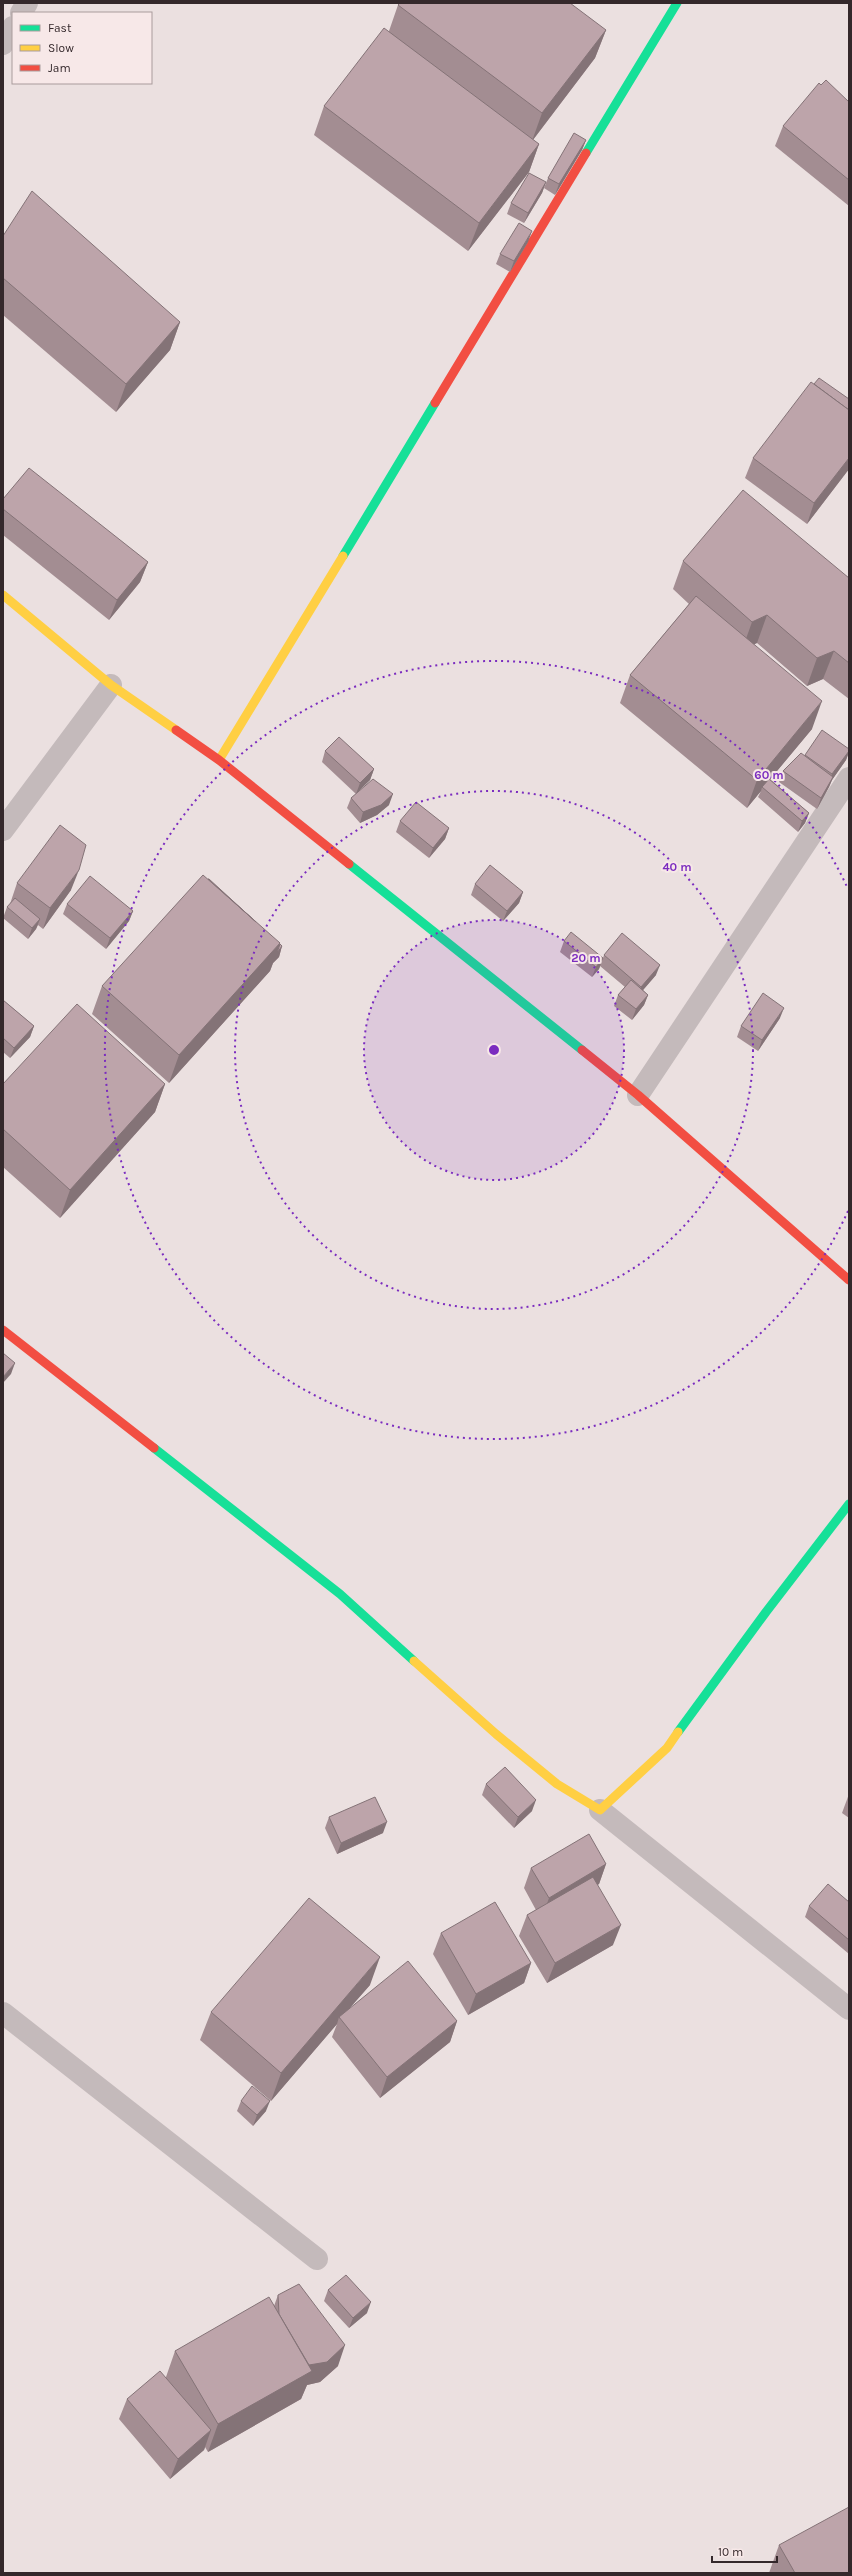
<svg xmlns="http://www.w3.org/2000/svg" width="852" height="2576" font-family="Karla,sans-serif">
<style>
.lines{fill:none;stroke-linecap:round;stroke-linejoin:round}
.street{stroke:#c4babb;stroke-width:22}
.fast{stroke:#16e098;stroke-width:9}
.slow{stroke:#ffcf43;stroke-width:9}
.jam{stroke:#f24e42;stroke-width:9}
.wall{fill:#a38d92}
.shaded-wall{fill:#847377}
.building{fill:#bda4aa;stroke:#847377}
.ring{fill:none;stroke:#7b2cbf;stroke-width:2;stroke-dasharray:2 4}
.centre{fill:#7b2cbf;stroke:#f7e8e8;stroke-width:2}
.ring-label{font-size:12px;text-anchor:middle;font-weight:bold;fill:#7b2cbf;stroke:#f7e8e8;stroke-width:4;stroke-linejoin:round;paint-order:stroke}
</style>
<rect width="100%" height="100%" fill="#ebe0e0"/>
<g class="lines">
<!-- street -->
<g class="street">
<polyline points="21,13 27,3"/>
<polyline points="3,44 13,27"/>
<polyline points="3,830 111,685"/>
<polyline points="638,1095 849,778"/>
<polyline points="600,1810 849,2009"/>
<polyline points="3,2013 317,2259"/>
</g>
<!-- fast -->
<g class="fast">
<polyline points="586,153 677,3"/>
<polyline points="343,556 435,403"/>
<polyline points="349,864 582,1050"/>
<polyline points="154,1448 340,1594 414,1661"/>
<polyline points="678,1732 766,1612 849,1504"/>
</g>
<!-- slow -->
<g class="slow">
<polyline points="3,595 111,685 176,730"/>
<polyline points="219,760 343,556"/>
<polyline points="414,1661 496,1734 557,1784 600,1810 667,1748 678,1732"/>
</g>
<!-- jam -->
<g class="jam">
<polyline points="435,403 586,153"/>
<polyline points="176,730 219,760 349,864"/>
<polyline points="582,1050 638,1095 849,1280"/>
<polyline points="3,1330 154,1448"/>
</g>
</g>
<!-- wall -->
<g class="wall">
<polygon points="398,5 606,30 595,58 533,140 539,144 529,172 468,251 314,135 324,106 389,31"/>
<polygon points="821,85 849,102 849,206 775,146 783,126"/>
<polygon points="586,140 582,150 555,195 544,188 548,178"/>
<polygon points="546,182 542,193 524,223 507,214 511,203"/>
<polygon points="3,236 180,322 170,350 116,412 3,315"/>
<polygon points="528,242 510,272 496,264 500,254"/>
<polygon points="814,384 849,399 849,469 807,524 745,478 753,458"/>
<polygon points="3,499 148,562 140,582 109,620 3,535"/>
<polygon points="683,561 849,578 849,699 823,679 807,686 757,643 754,644 812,729 770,779 809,813 805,823 798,832 758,797 761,791 747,808 620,703 630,675 689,604 673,589"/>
<polygon points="849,749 849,753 846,760 832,780 829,787 817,809 779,782 783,771 805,756 805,755"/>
<polygon points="325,751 374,769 370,780 359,790 389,805 377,815 360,823 347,808 351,798 356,794 322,762"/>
<polygon points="400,821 449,828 445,839 429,858 396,832"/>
<polygon points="17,883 71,890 43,929 38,925 36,929 28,939 3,918 7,907 10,904"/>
<polygon points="475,884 523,892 519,903 503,921 471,895"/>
<polygon points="67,904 133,911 129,921 106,949 63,914"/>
<polygon points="564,941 603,958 604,955 656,975 643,990 648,995 644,1005 632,1020 614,1006 618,995 625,987 600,966 599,969 592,977 560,952"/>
<polygon points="280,944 282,946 279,957 273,963 270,971 169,1083 92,1014 102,986"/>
<polygon points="3,1000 34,1026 30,1037 10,1058 3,1052"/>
<polygon points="780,1018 758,1051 737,1037 741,1026"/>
<polygon points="3,1084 165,1084 155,1112 60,1218 3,1167"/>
<polygon points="486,1784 532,1811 514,1828 482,1795"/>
<polygon points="849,1794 849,1818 842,1813"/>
<polygon points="329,1817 383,1833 337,1854 325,1828"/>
<polygon points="606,1864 599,1884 597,1885 613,1945 547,1983 519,1936 527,1915 536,1910 524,1888 531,1868"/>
<polygon points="849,1902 849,1954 805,1917 809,1906"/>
<polygon points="441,1933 531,1963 524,1983 468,2015 433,1954"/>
<polygon points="370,1985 349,2009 457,2021 450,2042 380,2098 332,2037 337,2024 271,2101 200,2040 211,2012"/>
<polygon points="241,2101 266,2111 253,2126 237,2111"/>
<polygon points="328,2290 367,2313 349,2328 324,2301"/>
<polygon points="278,2295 338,2366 320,2382 307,2385 301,2399 208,2452 205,2447 204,2450 170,2479 119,2419 127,2399 166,2377 175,2351 274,2306"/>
<polygon points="779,2545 849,2573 769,2573"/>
</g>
<!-- shaded-wall -->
<g class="shaded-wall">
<polygon points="606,30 595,58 532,141 542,113"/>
<polygon points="586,140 582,150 555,195 559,184"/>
<polygon points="539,144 529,172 468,251 479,223"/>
<polygon points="546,182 542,193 524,223 528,213"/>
<polygon points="532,231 528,242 510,272 514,261"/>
<polygon points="180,322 170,350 116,412 126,384"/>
<polygon points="849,458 849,469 807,524 814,503"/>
<polygon points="148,562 140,582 109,620 117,600"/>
<polygon points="767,615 757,643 742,650 752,622"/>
<polygon points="834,651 823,679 807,686 817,658"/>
<polygon points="822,701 812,729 763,788 762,787 761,791 747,808 757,780"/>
<polygon points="849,751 846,760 832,780 829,787 817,809 821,798 828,785 832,774"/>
<polygon points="374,769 370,780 356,794 360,783"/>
<polygon points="393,794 389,805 377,815 360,823 363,812"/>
<polygon points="809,813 805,823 798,832 802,821"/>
<polygon points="449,828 445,839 429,858 433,848"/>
<polygon points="79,870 71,890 43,929 50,908"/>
<polygon points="523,892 519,903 503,921 507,911"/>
<polygon points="133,911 129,921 106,949 110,938"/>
<polygon points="40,919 36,929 28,939 32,928"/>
<polygon points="280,943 277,953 282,946 279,957 273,963 270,971 169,1083 179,1055"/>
<polygon points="603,958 599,969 592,977 596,967"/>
<polygon points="660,965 656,975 637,997 641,987"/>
<polygon points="648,995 644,1005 632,1020 636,1009"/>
<polygon points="784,1008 780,1018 758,1051 762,1040"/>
<polygon points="34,1026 30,1037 10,1058 14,1048"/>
<polygon points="165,1084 155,1112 60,1218 70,1190"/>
<polygon points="15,1363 11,1374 3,1383 3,1377"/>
<polygon points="536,1800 532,1811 514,1828 518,1817"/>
<polygon points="387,1822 383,1833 337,1854 341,1843"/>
<polygon points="606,1864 599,1884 542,1918 549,1898"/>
<polygon points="621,1925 613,1945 547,1983 555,1963"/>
<polygon points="380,1957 370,1985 340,2019 339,2017 337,2024 271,2101 281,2073"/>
<polygon points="531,1963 524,1983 468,2015 476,1994"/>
<polygon points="457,2021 450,2042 380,2098 387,2077"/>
<polygon points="270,2101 266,2111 253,2126 257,2115"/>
<polygon points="371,2302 367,2313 349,2328 353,2318"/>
<polygon points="345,2345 338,2366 320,2382 307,2385 301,2399 208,2452 218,2424 304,2366"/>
<polygon points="211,2430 204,2450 170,2479 178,2459"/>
</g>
<!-- building -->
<g class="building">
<polygon points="400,3 570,3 606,30 542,113 398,5"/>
<polygon points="384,28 539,144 479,223 324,106"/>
<polygon points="826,80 849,102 849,180 783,126 819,83 821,85"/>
<polygon points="574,133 586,140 559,184 548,178"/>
<polygon points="529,173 546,182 528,213 511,203"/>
<polygon points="32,191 180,322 126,384 3,278 3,236"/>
<polygon points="519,223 532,231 514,261 500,254"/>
<polygon points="819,378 849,399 849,410 814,384"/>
<polygon points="811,382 849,410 849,458 814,503 753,458"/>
<polygon points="29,468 148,562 117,600 3,509 3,499"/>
<polygon points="743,490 849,578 849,663 834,651 817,658 767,615 752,622 683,561"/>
<polygon points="696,596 822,701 757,780 630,675"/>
<polygon points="822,730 849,749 849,751 832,774 805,755"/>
<polygon points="339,737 374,769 360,783 325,751"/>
<polygon points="801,753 833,777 821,798 783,771"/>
<polygon points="373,779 393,794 381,805 363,812 351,798"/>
<polygon points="769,779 809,813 802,821 762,787"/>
<polygon points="416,802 449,828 433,848 400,821"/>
<polygon points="60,825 86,845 79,870 50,908 17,883"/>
<polygon points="490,865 523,892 507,911 475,884"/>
<polygon points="203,875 280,943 179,1055 102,986"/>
<polygon points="90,876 133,911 110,938 67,904"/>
<polygon points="208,879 209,879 256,922"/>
<polygon points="15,898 40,919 32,928 7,907"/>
<polygon points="571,932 603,958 596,967 564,941"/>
<polygon points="622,933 660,965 641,987 604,955"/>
<polygon points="280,944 282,946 277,953"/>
<polygon points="631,980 648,995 636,1009 618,995"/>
<polygon points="763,993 784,1008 762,1040 741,1026"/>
<polygon points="3,1000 34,1026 14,1048 3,1038"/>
<polygon points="77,1004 165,1084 70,1190 3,1129 3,1084"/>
<polygon points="3,1353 15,1363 3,1377"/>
<polygon points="505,1767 536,1800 518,1817 486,1784"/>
<polygon points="375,1797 387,1822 341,1843 329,1817"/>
<polygon points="589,1834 606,1864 549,1898 531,1868"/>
<polygon points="593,1877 621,1925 555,1963 527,1915"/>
<polygon points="828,1884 849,1902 849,1940 809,1906"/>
<polygon points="309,1898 380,1957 281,2073 211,2012"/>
<polygon points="495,1902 531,1963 476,1994 441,1933"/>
<polygon points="408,1961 457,2021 387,2077 339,2017"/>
<polygon points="252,2086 270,2101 257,2115 241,2101"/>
<polygon points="346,2275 371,2302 353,2318 328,2290"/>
<polygon points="299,2284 345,2345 327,2362 309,2365 279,2314 278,2295"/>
<polygon points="269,2297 312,2371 218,2424 175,2351"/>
<polygon points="160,2371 211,2430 178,2459 127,2399"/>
<polygon points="849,2507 849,2573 795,2573 779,2545"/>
</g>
<!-- distance rings -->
<circle cx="494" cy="1050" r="130" fill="#7b2cbf" fill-opacity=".12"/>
<g class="ring">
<circle cx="494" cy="1050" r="130"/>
<circle cx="494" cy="1050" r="259"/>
<path d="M848 1211A389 389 0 1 1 848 889"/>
</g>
<circle cx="494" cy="1050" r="6" class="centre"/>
<g class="ring-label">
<text x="769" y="779">60 m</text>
<text x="677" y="871">40 m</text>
<text x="586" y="962">20 m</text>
</g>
<!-- border -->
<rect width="852" height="2576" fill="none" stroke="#34282b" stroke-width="8"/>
<!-- legend -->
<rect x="12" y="12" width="140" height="72" fill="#f7e8e8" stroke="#a99b9c"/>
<rect x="20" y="25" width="20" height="6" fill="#16e098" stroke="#a99b9c"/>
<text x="48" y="32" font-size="12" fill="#34282b">Fast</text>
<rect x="20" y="45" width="20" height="6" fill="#ffcf43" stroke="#a99b9c"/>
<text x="48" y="52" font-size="12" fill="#34282b">Slow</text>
<rect x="20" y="65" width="20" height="6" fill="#f24e42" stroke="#a99b9c"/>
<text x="48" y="72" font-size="12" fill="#34282b">Jam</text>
<!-- scale -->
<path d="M712 2556v6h65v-6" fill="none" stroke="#34282b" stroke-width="2"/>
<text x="718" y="2556" font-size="12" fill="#34282b" stroke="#f7e8e8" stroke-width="3" paint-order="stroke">10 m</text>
</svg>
